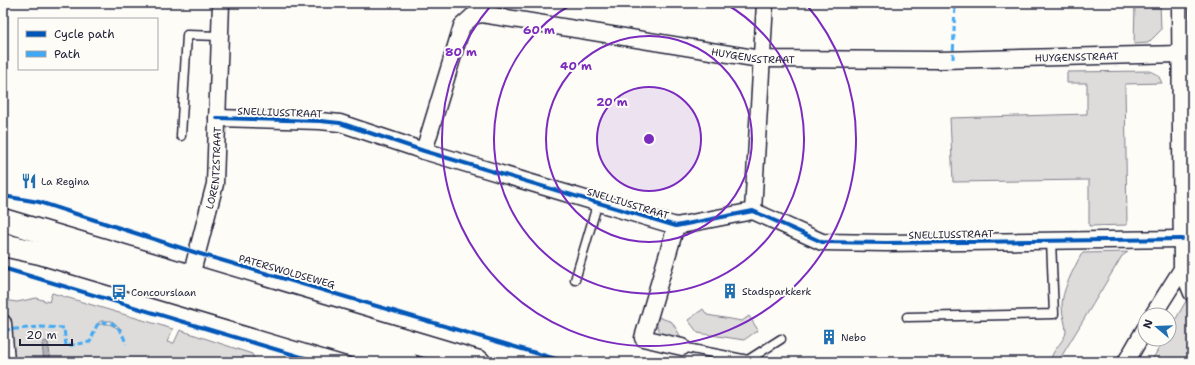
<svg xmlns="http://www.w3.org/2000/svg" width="1195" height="365" font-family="'Shantell Sans',sans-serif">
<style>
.green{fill:#dddcdb;stroke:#807f8b;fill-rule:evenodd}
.water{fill:#b2b2b7;stroke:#787885}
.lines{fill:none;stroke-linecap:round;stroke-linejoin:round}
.service-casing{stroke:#22223b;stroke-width:11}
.minor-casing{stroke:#22223b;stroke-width:19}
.secondary-casing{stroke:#22223b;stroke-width:25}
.service{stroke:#fdfcf7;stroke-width:8}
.minor{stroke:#fdfcf7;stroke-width:16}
.secondary{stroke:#fdfcf7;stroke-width:22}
.quiet{stroke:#3fa9f5;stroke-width:3;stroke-dasharray:6 3;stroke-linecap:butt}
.cycleway-casing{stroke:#fdfcf7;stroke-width:6}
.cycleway{stroke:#0057b8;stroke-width:4}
.ring{fill:none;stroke:#7b2cbf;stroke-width:2}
.labels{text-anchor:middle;stroke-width:4;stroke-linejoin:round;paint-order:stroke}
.street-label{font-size:10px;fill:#22223b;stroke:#fdfcf7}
.poi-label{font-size:10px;fill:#22223b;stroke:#fdfcf7;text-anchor:start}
.centre{fill:#7b2cbf;stroke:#fdfcf7;stroke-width:2}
.ring-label{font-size:12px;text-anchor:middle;font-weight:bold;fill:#7b2cbf;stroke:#fdfcf7;stroke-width:4;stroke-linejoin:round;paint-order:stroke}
</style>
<rect width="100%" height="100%" fill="#fdfcf7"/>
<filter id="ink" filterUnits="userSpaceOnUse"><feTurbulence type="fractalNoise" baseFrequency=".025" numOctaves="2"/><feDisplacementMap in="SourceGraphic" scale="8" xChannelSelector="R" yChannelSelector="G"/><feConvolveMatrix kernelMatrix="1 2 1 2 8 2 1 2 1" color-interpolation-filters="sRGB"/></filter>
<g filter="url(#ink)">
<!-- green -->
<g class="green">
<polygon points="1135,3 1160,3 1161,30 1148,43 1134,44"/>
<polygon points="1192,19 1192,195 1189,195 1188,23"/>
<polygon points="1150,71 1158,75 1162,83 1125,84 1127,225 1089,226 1089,180 953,182 950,118 1087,114 1087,83 1067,83 1067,72"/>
<polygon points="1189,202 1192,202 1192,258"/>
<path d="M1128 252 1122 256 1058 362H1050C1052 349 1065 341 1066 332 1066 324 1062 315 1062 307 1061 292 1074 268 1081 255L1083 253Z"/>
<path d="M52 293 173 329 167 342 174 343 180 330 252 354 256 362H3V300L17 302 36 298 49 302ZM101 321H112L122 330 109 324H97Z"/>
<polygon points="1186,301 1192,314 1192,362 1151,362 1164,339 1169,339 1169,331"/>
<polygon points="703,309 707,315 742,321 749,316 758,330 744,340 698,333 688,320"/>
<path d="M658 317 672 322 681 337 680 341C667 337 653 333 658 317Z"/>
</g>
<!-- water -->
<polygon class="water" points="45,341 48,342 51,362 44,362 42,344"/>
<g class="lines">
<defs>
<g id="service">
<polyline points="181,136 187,35 220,36"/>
<polyline points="575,280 598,202"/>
<polyline points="907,317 1054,314 1051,241"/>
<polyline points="682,347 748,360 781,339"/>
</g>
<g id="minor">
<polyline points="217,118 320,121 340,123 424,151 676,226 753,211 822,242 886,243 1182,239"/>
<path id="s1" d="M424 151 462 26 473 16 482 14 760 59 940 60 1180 54"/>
<polyline points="753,211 765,3"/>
<polyline points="676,226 643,338 682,347"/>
<polyline points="1182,269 1192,293"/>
<path id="s2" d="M191 276 215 184 221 3"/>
<polyline points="1153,315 1182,269 1180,3"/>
<polyline points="3,323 6,362"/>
<polyline points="1126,362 1145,329"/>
</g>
<g id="secondary">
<polyline points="3,220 479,362"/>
<polyline points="3,245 40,253 407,362"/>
</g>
</defs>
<!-- service casing -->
<use href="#service" class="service-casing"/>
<!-- minor casing -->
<use href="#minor" class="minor-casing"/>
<!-- secondary casing -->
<use href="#secondary" class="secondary-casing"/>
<!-- service -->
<use href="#service" class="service"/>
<!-- minor -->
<use href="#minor" class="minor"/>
<!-- secondary -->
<use href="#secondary" class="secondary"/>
<!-- quiet -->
<g class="quiet">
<polyline points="953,59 955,3"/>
<path d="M4 330 41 327 64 328 66 346 90 342 97 325C113 316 122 330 126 344"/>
</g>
<defs>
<g id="cycleway">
<polyline points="217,118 320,121 340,123 424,151 676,226 753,211 822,242 886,243 1182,239"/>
<polyline points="3,196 39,202 197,253 566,362"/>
<polyline points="3,268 318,362"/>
</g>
</defs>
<!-- cycleway casing -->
<use href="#cycleway" class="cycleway-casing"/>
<!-- cycleway -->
<use href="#cycleway" class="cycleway"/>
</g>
</g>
<!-- distance rings -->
<circle cx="649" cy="139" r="52" fill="#7b2cbf" fill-opacity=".12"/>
<g class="ring">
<circle cx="649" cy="139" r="52"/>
<circle cx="649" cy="139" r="103"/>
<path d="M724 3A155 155 0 1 1 574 3"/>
<path d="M805 3A207 207 0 1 1 493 3"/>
</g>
<!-- icons -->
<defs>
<symbol id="restaurant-bare" viewBox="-9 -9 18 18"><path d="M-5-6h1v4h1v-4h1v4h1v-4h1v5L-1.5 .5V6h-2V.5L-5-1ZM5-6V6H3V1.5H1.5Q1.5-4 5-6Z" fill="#1f6fb2" stroke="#fdfcf7" stroke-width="2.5" paint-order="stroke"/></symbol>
<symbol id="building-bare" viewBox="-9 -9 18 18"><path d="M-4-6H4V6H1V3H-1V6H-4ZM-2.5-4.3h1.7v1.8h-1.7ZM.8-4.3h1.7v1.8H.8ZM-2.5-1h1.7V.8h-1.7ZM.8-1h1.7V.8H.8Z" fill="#1f6fb2" stroke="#fdfcf7" stroke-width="2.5" paint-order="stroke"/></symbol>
<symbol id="bus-bare" viewBox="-9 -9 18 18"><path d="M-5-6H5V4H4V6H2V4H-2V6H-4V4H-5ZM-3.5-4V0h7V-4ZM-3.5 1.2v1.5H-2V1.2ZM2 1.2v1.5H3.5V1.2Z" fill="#1f6fb2" stroke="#fdfcf7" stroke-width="2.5" paint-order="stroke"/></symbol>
</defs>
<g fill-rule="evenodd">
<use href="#restaurant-bare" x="18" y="170" width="22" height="22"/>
<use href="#building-bare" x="719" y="280" width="22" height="22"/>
<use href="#bus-bare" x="108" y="281" width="22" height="22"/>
<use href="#building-bare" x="818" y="326" width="22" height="22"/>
</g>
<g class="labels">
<!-- street labels -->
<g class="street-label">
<text dy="4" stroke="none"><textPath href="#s1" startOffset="429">HUYGENSSTRAAT</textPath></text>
<text dy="4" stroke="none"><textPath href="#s1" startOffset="753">HUYGENSSTRAAT</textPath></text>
<text transform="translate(280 112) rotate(2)" y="4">SNELLIUSSTRAAT</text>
<text dy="4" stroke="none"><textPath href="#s2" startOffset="111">LORENTZSTRAAT</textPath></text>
<text transform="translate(628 203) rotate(17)" y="4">SNELLIUSSTRAAT</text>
<text transform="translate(951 234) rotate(-1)" y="4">SNELLIUSSTRAAT</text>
<text transform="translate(287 271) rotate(16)" y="4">PATERSWOLDSEWEG</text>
</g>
<!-- poi labels -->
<g class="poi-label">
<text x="41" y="185">La Regina</text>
<text x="742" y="295">Stadsparkkerk</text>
<text x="131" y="296">Concourslaan</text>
<text x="841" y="341">Nebo</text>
</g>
</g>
<circle cx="649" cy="139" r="6" class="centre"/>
<g class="ring-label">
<text x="539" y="34">60 m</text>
<text x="461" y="56">80 m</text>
<text x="576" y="70">40 m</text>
<text x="612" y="106">20 m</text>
</g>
<!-- margin -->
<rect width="1195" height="365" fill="none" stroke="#fdfcf7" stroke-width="16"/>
<rect x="8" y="8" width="1179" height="349" fill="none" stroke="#22223b" stroke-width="1.5" filter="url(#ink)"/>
<!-- legend -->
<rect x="18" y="18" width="140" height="52" fill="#fdfcf7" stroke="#a5a5ac"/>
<rect x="26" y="31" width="20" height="6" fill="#0057b8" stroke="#a5a5ac"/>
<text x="54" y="38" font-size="12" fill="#22223b">Cycle path</text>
<rect x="26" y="51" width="20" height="6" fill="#3fa9f5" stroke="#a5a5ac"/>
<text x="54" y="58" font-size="12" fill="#22223b">Path</text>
<!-- north arrow -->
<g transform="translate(1157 327) rotate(289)"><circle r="19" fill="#fdfcf7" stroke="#a5a5ac"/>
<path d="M0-3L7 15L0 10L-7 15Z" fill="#1f6fb2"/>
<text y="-6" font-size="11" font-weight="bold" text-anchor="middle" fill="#22223b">N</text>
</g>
<!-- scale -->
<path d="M20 339v6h52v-6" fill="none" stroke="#22223b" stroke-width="2"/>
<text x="26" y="339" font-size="12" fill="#22223b" stroke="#fdfcf7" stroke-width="3" paint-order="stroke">20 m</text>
</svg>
